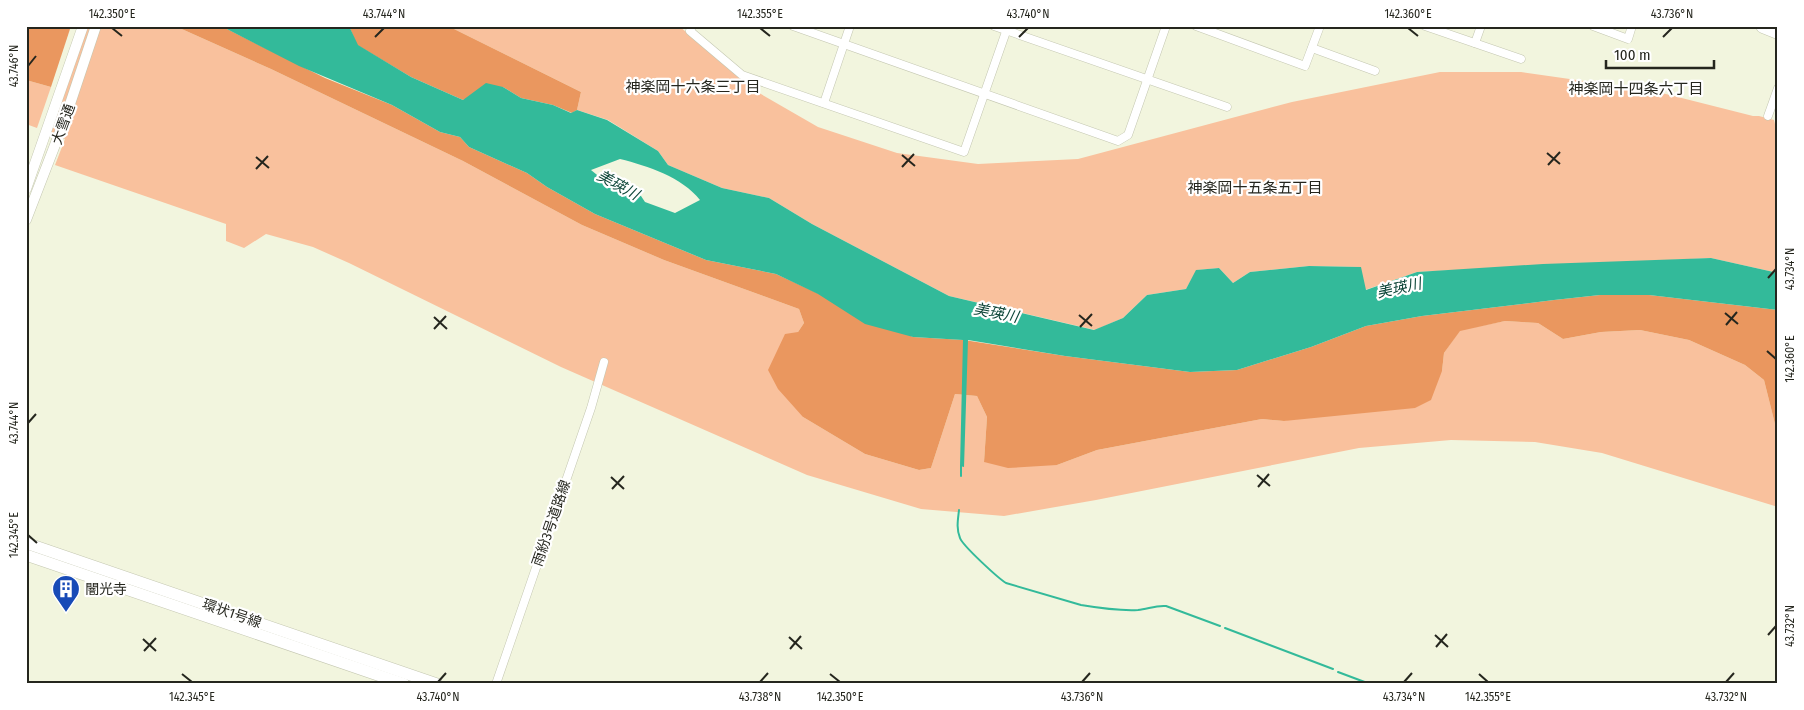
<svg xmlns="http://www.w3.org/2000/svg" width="1804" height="710" font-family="'Fira Sans Condensed','Noto Sans JP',sans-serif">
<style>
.green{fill:#f9c19d}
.forest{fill:#ea975f}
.water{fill:#33ba9a;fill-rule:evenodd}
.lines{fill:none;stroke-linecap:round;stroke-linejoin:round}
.stream{stroke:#33ba9a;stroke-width:2}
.street-casing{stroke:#c4c7b1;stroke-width:9}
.secondary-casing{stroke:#c4c7b1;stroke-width:11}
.primary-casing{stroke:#c4c7b1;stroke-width:12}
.highway-casing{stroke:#c4c7b1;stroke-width:15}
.street{stroke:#fff;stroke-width:8}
.secondary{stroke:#fff;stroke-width:10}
.primary{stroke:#fff;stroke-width:11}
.highway{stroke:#fff;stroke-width:14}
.ticks{fill:none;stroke:#25261e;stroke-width:2}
.labels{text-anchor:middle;stroke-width:4.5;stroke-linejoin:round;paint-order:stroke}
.street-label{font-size:14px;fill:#25261e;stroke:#fff}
.poi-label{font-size:14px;fill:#25261e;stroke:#fff;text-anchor:start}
.neighbourhood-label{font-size:15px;fill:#25261e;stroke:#fff}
.water-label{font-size:15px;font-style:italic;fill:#0f473a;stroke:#fff}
.neatline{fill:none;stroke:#25261e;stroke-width:2}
.ticks-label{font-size:12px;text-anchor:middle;fill:#25261e}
</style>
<rect width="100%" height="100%" fill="#f2f5de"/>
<!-- green -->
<g class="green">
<polygon points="87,26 175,26 271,69 463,161 582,225 664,260 799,309 804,323 798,332 803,417 865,454 919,470 931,468 955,394 977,396 987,417 984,462 1057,465 1097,450 1262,419 1284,421 1442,371 1444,353 1460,330 1505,321 1538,323 1563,339 1601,332 1640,330 1689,340 1745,365 1764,380 1777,432 1778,507 1602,453 1535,442 1451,440 1359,448 1096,500 1004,516 921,509 807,475 561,367 349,263 313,247 266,234 244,248 226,241 226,224 55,165 65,139 50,133"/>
<polygon points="448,26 679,26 754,90 818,127 897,153 978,164 1078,159 1292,102 1440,72 1521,72 1654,91 1753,116 1759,116 1774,120 1776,128 1778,128 1778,273 1711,258 1417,272 1365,290 1360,267 1309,266 1250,272 1233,283 1219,268 1197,270 1186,289 1147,295 1123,318 1095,330 949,296 812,224 769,198 722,188 668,165 658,151 608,120 577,110 581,92"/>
<polygon points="26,80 51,87 37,128 26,124"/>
</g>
<!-- forest -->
<g class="forest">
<polygon points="26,26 71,26 51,87 26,80"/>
<polygon points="175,26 221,26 325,78 392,105 440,132 460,137 469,147 527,173 547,187 595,214 706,260 776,274 913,337 964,340 1065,356 1190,372 1237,370 1311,347 1366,326 1422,316 1554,300 1600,295 1649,295 1778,310 1778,453 1777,432 1764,380 1745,365 1689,340 1640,330 1601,332 1563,339 1538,323 1505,321 1460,331 1444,353 1442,371 1431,400 1415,408 1284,421 1262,419 1097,450 1057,465 1008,468 984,462 987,417 977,396 955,394 931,468 919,470 865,454 803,417 778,389 768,370 785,334 798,332 804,323 799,309 664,260 582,225 463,161 271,69"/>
<polygon points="349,26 448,26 581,92 577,110 572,113 553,105 521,98 503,87 463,100 411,77 357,45"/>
</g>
<!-- water -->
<path class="water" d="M221 26H349L358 45 411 77 463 100 486 83 503 87 521 98 553 105 571 113 577 110 607 120 658 151 668 165 722 188 769 198 812 224 949 296 1094 330 1123 318 1147 295 1186 289 1196 270 1219 268 1233 283 1250 272 1309 266 1361 267 1366 290 1417 272 1543 264 1711 258 1778 273V310L1649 295H1600L1554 300 1422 316 1366 326 1311 347 1237 370 1190 372 1065 356 968 340 964 467 960 466 963 340 913 337 865 324 818 294 776 274 706 260 595 214 547 187 527 173 469 147 460 137 440 132 392 105 299 66ZM620 159C648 166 682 177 700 200L675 213 645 202 641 196 617 180 602 179 591 170Z"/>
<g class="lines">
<!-- stream -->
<g class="stream">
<polyline points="961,476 961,466"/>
<path d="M959 510C958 519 956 529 960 538 963 546 998 578 1006 583L1081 605C1099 608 1120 611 1138 610 1148 609 1156 605 1166 606L1220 626"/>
<polyline points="1225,628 1333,669"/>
<polyline points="1338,672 1370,684"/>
</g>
<defs>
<g id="street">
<polyline points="692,26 690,31 742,75 964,152 1008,26"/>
<polyline points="793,26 1118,141 1128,135 1166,26"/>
<polyline points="994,26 1227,107"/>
<polyline points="1196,26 1305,66 1320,26"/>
<polyline points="1425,26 1521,59"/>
<polyline points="1593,26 1628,39 1632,26"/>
<polyline points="1475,43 1481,26"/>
<polyline points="1312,48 1375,71"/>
<polyline points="824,103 850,26"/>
<polyline points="1768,116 1778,88"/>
<polyline points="496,684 591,408 604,362"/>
</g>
<g id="secondary">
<polyline points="26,189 83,26"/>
<polyline points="26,220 65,119 96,26"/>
</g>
<g id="primary">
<polyline points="26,543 437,684"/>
<polyline points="26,555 404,684"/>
</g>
<polyline id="highway" points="1763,26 1778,32"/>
</defs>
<!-- street casing -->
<use href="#street" class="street-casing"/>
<!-- secondary casing -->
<use href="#secondary" class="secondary-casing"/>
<!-- primary casing -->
<use href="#primary" class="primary-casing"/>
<!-- highway casing -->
<use href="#highway" class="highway-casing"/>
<!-- street -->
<use href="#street" class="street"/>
<!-- secondary -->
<use href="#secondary" class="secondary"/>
<!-- primary -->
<use href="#primary" class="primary"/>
<!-- highway -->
<use href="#highway" class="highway"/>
</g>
<!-- ticks -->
<path class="ticks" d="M112 28 122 36M760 28 770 36M1408 28 1418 36M375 37 384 28M1019 37 1028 28M1663 37 1672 28M28 66 36 56M1547 153 1560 164M902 155 915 166M256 157 269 168M1548 165 1560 152M902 167 914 154M256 169 268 156M1768 278 1776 269M1725 313 1738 324M1079 315 1092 326M434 317 447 329M1726 325 1737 312M1080 327 1092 314M434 329 446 316M1767 351 1776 359M28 423 36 414M1257 475 1270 486M611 477 624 489M1258 487 1269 474M612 489 624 476M28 535 37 543M1435 635 1448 647M1768 635 1776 626M789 637 802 649M143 639 156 651M1436 647 1447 634M790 649 801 636M144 651 156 638M182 674 192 682M830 674 840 682M1479 674 1488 682M438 682 446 673M760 682 768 673M1082 682 1090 673M1404 682 1412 673M1726 682 1734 673"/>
<!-- icons -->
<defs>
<symbol id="building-pin" viewBox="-11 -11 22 30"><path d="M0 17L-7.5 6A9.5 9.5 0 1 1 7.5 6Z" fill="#184bb7" stroke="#fff"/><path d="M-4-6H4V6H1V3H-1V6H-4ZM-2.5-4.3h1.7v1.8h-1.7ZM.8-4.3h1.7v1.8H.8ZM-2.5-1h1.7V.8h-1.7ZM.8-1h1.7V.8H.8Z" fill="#fff"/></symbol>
</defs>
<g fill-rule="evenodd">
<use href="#building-pin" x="50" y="573" width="32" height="43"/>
</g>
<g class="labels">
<!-- street labels -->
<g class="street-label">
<text transform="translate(63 124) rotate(-70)" y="5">大雪通</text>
<text transform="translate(551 523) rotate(-71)" y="5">雨紛3号道路線</text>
<text transform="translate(232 613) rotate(19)" y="5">環状1号線</text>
</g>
<!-- poi labels -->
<g class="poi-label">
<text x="85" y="594">闇光寺</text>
</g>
<!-- neighbourhood labels -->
<g class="neighbourhood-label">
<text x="693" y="92">神楽岡十六条三丁目</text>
<text x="1636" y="94">神楽岡十四条六丁目</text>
<text x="1255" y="193">神楽岡十五条五丁目</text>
</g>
<!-- water labels -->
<g class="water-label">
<text transform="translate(618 185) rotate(29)" y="5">美瑛川</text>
<text transform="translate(1399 288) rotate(-12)" y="5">美瑛川</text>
<text transform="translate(996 313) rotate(11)" y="5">美瑛川</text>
</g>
</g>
<!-- border -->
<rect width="1804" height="710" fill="none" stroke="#ffffff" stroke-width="55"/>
<!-- scale -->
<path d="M1606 60v8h108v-8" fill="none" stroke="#25261e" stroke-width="2.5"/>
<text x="1614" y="60" font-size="15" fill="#25261e" stroke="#ffffff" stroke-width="4" paint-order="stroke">100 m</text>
<rect x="28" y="28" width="1748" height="654" class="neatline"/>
<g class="ticks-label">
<text x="112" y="18">142.350°E</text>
<text x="384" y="18">43.744°N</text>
<text x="760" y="18">142.355°E</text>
<text x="1028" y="18">43.740°N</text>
<text x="1408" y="18">142.360°E</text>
<text x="1672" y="18">43.736°N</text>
<text transform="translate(14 66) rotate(-90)" y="4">43.746°N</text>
<text transform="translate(1790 269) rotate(-90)" y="4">43.734°N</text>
<text transform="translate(1790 359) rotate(-90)" y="4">142.360°E</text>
<text transform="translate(14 423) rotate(-90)" y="4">43.744°N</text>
<text transform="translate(14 535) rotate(-90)" y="4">142.345°E</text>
<text transform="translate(1790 626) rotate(-90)" y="4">43.732°N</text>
<text x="192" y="701">142.345°E</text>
<text x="438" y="701">43.740°N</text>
<text x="760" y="701">43.738°N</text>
<text x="840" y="701">142.350°E</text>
<text x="1082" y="701">43.736°N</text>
<text x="1404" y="701">43.734°N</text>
<text x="1488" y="701">142.355°E</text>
<text x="1726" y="701">43.732°N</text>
</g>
</svg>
